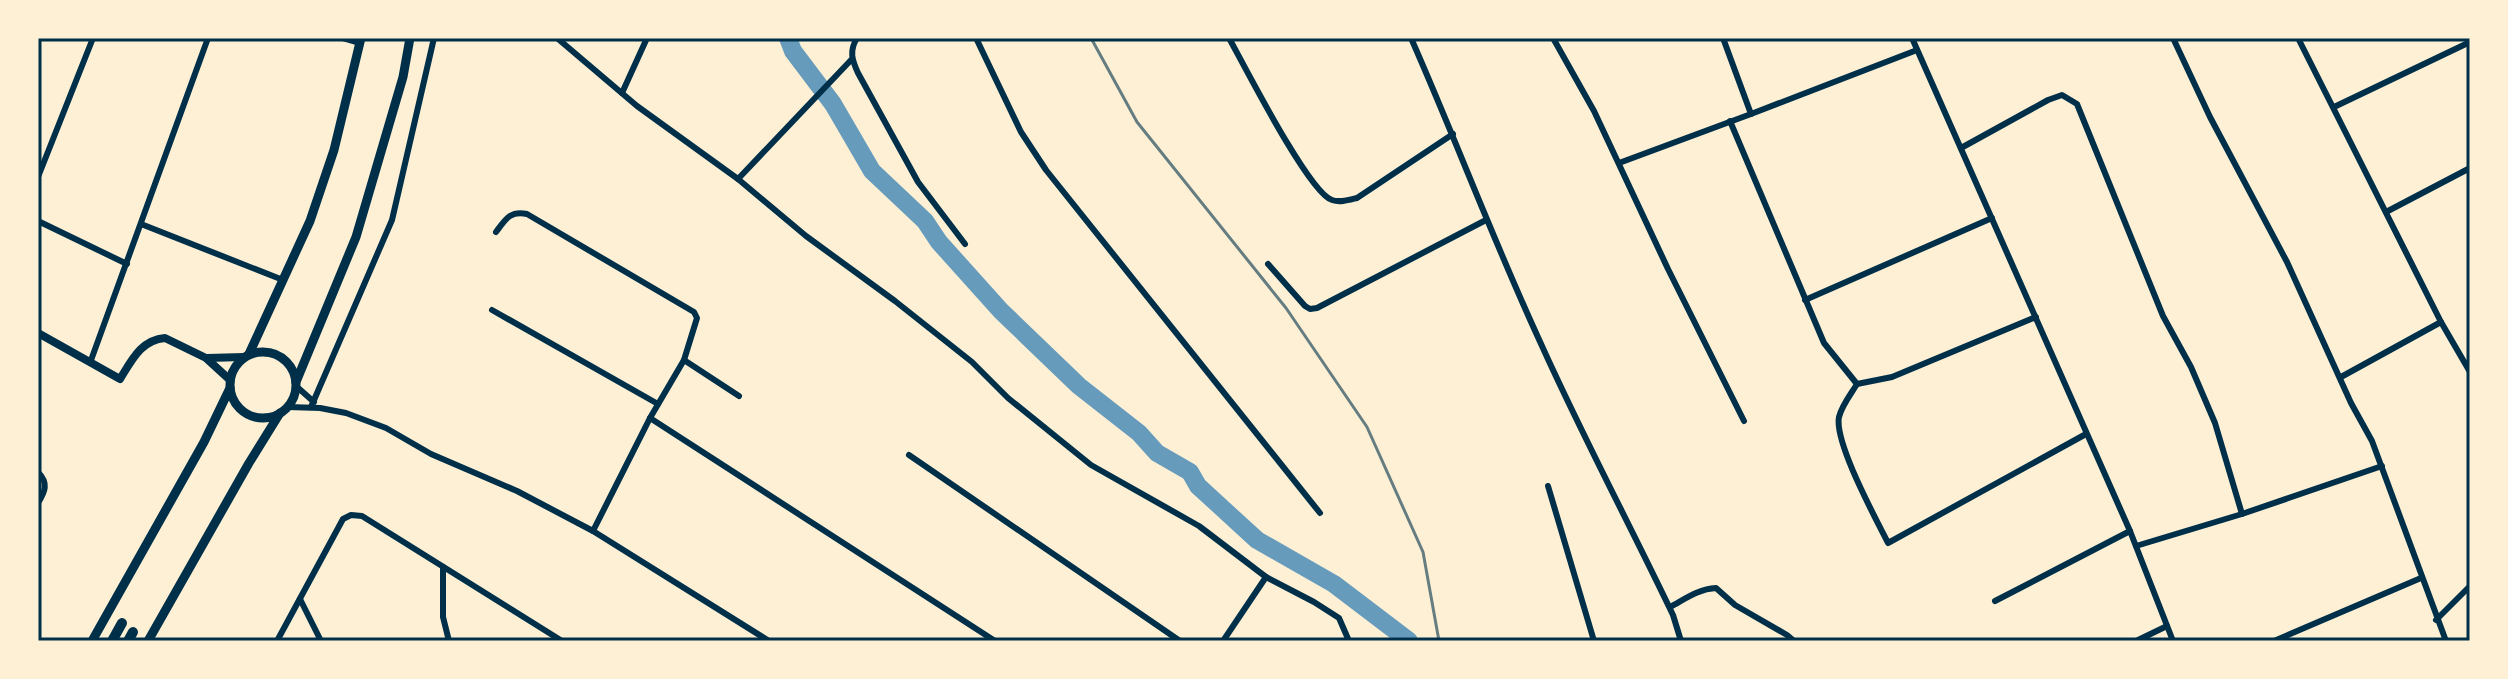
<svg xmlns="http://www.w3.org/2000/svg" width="2508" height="679" font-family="'Open Sans',sans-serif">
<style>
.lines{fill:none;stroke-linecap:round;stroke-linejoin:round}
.river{stroke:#669bbc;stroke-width:18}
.minor{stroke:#003049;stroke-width:6}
.tertiary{stroke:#003049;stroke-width:8}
.secondary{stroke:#003049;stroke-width:9}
.trunk{stroke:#003049;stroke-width:10}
.rail{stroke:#657d81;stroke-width:3}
.neatline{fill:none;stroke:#003049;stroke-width:3}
</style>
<rect width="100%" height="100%" fill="#fdf0d5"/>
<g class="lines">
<!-- river -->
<polyline class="river" points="788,38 793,51 833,104 872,171 925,221 939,242 1001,311 1079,386 1139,433 1157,453 1190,472 1198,486 1257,540 1334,584 1409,641"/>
<!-- minor -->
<g class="minor">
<polyline points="343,38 360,43"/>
<polyline points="557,38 637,106 738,179 806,236 895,301 972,362 1008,398 1091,465 1199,526 1266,577 1314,602 1339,618 1349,641"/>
<path d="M857 38C849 51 852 60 858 73L918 182 965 244"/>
<polyline points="976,38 1021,132 1046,170 1320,513"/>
<path d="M1229 38C1244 65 1309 193 1332 200 1340 203 1349 200 1357 198L1453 134"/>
<path d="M1411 38C1456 140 1495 245 1542 346 1583 437 1630 525 1673 615L1681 641"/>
<polyline points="1553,38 1594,111 1668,269 1744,421"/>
<polyline points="1723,38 1751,114"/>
<polyline points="1912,38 2130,531 2173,641"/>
<polyline points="2173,38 2210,117 2287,262 2351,403 2372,441 2446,641"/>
<polyline points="2298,38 2441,322 2470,372"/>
<polyline points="622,93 647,38"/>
<polyline points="2334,107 2470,42"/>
<polyline points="1730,121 1824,343 1857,384 1892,377 2036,317"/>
<polyline points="1961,148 2048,100 2062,95 2077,104 2163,316 2191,367 2215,423 2242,514"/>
<polyline points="1619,163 1751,114 1917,50"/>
<polyline points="38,177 93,38"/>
<polyline points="738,179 852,59"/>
<polyline points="2386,212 2470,168"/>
<polyline points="38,221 127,264"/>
<polyline points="141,224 283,280"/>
<path d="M496 232C505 220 510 210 527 214L694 312 697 318 684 360 650 418 593 531"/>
<polyline points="1268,264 1305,306 1310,309 1317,308 1486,220"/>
<polyline points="1805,300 1992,218"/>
<polyline points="492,310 658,404"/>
<polyline points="684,360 739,396"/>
<polyline points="90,363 208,38"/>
<polyline points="2341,377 2441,322"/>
<path d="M1857 384C1851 394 1842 405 1839 417 1834 442 1875 517 1888 543L2086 434"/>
<polyline points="296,386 314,402"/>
<polyline points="288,407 320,408 346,413 386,428 431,454 517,491 593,531 769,641"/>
<polyline points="311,407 392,220 434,38"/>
<polyline points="650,418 995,641"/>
<polyline points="909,455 1180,641"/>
<path d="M38 472C49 483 45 492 38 503"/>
<polyline points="1548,486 1594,641"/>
<polyline points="2136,546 2242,514 2382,466"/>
<polyline points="443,567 443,617 449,641"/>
<polyline points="300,599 321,641"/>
<polyline points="1995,601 2130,531"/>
<path d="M1670 607C1685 599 1698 589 1716 588L1735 605 1787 635 1794 641"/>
<polyline points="2436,620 2470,586"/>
<polyline points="277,641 343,519 351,515 362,516 562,641"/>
<polyline points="1223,641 1266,577"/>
<polyline points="2136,641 2167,626"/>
<polyline points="2274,641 2421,578"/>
</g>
<!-- tertiary -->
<g class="tertiary">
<path d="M38 333 120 379C132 360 141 340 165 338L206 358 230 380"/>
<polyline points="207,358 244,357"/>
</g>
<!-- secondary -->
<g class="secondary">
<circle cx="263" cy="385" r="33"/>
<polyline points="249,354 310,221 334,150 361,38"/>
<polyline points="296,382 356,237 403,77 410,38"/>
<polyline points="92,641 204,442 230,388"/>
<polyline points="148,641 249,463 280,413"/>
</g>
<!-- trunk -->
<g class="trunk">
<polyline points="112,641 122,623"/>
<polyline points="128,641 133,632"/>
</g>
<!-- rail -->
<polyline class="rail" points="1091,38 1137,122 1286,308 1367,427 1423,552 1439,641"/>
</g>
<!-- border -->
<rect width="2508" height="679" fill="none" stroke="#fdf0d5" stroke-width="80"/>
<rect x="40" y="40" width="2428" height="599" class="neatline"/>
</svg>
